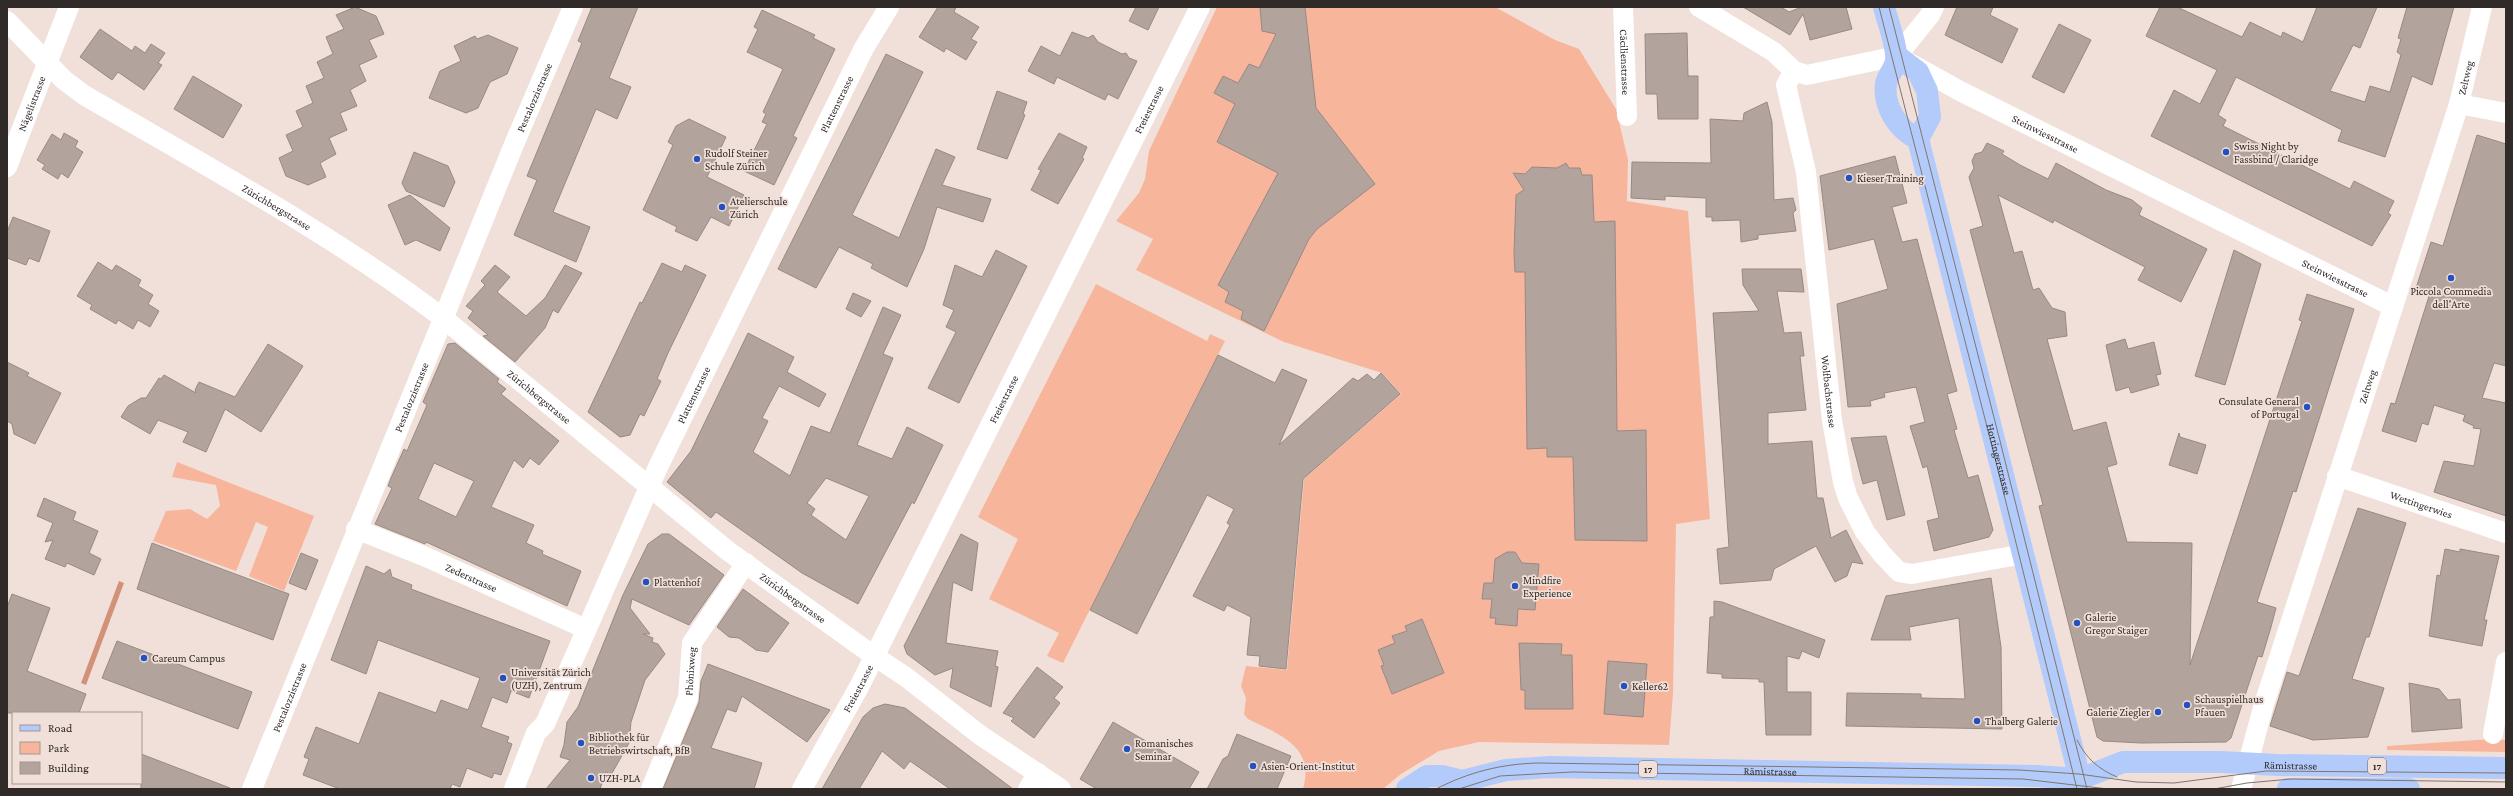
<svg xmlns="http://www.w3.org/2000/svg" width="2513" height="796" font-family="'Crimson Pro',serif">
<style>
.green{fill:#f7b59b}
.water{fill:#d29178}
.building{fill:#b3a39d;stroke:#988983;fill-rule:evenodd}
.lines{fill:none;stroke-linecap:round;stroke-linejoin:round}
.minor{stroke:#fff;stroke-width:20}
.major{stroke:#b3cbfb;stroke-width:22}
.tram{stroke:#807571;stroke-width:1}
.poi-dot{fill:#2451bf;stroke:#f1e0d9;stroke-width:1.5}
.labels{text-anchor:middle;stroke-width:3.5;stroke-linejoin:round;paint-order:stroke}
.shield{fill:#f1e0d9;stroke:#6a615d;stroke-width:1}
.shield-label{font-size:10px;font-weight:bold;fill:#302a28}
.street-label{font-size:11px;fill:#302a28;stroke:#f1e0d9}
.poi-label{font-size:11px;fill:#302a28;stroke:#f1e0d9;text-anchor:start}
</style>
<rect width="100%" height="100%" fill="#f1e0d9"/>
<!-- green -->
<g class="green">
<path d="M1217 7H1495L1555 40 1579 49 1616 109 1628 160 1627 201 1688 211 1710 519 1676 524 1673 693 1669 745 1479 742 1439 751 1401 774 1383 789H1303C1315 746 1280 735 1248 719L1244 714 1246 698 1241 686 1246 666 1287 670 1304 479 1401 394 1382 373 1284 342 1136 270 1153 239 1116 221 1139 193 1145 179 1149 151Z"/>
<polygon points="1096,284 1207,341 1210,334 1225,341 1063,663 1047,656 1059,633 989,599 1018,539 978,517"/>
<polygon points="177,462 314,516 284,591 249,576 268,527 256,522 236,571 153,541 166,511 190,509 207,519 220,506 216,485 172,477"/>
<polygon points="2492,739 2506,740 2506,752 2387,750 2387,746"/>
</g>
<!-- water -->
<polygon class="water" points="119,581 124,583 86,685 81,683"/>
<!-- building -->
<g class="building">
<polygon points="355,7 376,16 384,34 369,40 377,57 359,65 366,81 350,90 357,106 340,113 347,130 329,138 336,154 320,163 326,177 308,185 286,176 279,158 293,151 286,135 303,127 296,111 313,103 306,86 324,78 317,62 333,54 326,37 344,29 336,15"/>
<polygon points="592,7 638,7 609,78 631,87 617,119 596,109 553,212 590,227 576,262 514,235 537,180 527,176 582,43 578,41"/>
<polygon points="938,7 956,7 954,12 979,27 971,39 977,42 966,60 946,48 944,52 919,37"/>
<polygon points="1136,7 1159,7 1148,30 1129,21"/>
<polygon points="1260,7 1305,7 1316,108 1375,184 1317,229 1309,239 1264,331 1241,319 1243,311 1225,302 1229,292 1218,285 1278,173 1217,142 1235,104 1214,93 1223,76 1238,83 1249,64 1259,68 1276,34 1262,31"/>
<polygon points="1743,7 1781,7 1789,12 1802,7 1846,7 1852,29 1810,40 1803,14 1790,35"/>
<polygon points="1957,7 1993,7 1990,15 2018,29 2002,63 1945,35"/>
<polygon points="2160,7 2177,7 2242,37 2250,22 2281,37 2283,32 2303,42 2317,7 2377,7 2360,48 2353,45 2330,91 2365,102 2370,86 2390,92 2401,55 2397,52 2401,39 2398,38 2407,7 2454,7 2432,85 2412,76 2385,157 2338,141 2342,130 2236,77 2218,115 2226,120 2223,126 2350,189 2354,181 2394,201 2388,213 2391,215 2372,246 2151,136 2174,90 2200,104 2217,70 2146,36"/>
<polygon points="762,10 815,35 813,38 835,49 793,136 797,138 774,185 744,171 767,124 762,122 766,114 763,112 783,69 747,52 758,29 754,27"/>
<polygon points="2059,24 2091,40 2064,93 2032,77"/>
<polygon points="100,29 132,51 135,46 145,53 151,44 165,53 158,63 162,65 144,90 118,72 112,80 80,57"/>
<polygon points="1072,32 1088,38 1093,35 1098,42 1122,54 1126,53 1129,58 1137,61 1118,99 1108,94 1105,100 1057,77 1054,84 1028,71 1041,46 1060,56"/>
<polygon points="1687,33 1688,76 1698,76 1698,119 1658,119 1657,94 1646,94 1645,34"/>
<polygon points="488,35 518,48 507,74 490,82 478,108 466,113 429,98 440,71 461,61 454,46 475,36 477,39"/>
<polygon points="886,54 923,72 852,215 899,238 936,149 955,157 942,185 991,199 983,222 937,207 924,249 907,287 871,268 873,264 839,247 816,288 778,269"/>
<polygon points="193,76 242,105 223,138 174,109"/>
<polygon points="997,91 1027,102 1023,114 1025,115 1007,159 977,149"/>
<polygon points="1767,102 1772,122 1774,200 1793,198 1796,210 1793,213 1796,231 1758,235 1758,239 1741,242 1740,220 1712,221 1712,217 1706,217 1706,198 1665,196 1665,200 1631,198 1632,162 1711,163 1710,119 1743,121 1744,113"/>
<polygon points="689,119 726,137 707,177 744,195 729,226 711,217 697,241 675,231 677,227 643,210 673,145 668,142 676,126"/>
<polygon points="64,133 78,141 75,147 83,152 68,178 61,173 58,179 42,169 45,165 37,160 52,134 61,140"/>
<polygon points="1059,133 1087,147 1082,158 1084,159 1058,204 1031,190 1041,170 1038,169"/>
<polygon points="2477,135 2506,144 2506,366 2494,363 2482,398 2506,403 2506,516 2434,492 2444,461 2474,466 2481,429 2473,428 2474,426 2463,421 2465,415 2434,405 2428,425 2422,423 2416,442 2382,431 2391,403 2395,404 2430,293 2416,288 2431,242 2443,246"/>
<polygon points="1987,143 2004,151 2002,154 2020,165 2048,179 2056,163 2106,190 2132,200 2142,208 2139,215 2207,249 2181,302 2138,280 2145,267 2054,220 2053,223 1998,195 2014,253 2022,251 2033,290 2039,288 2052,308 2065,312 2067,336 2047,339 2073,431 2106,422 2117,464 2107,467 2127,542 2192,543 2190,665 2302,321 2299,320 2307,294 2354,309 2296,492 2293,491 2257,602 2276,608 2271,627 2262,657 2258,656 2231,738 2226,742 2141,743 2103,741 2097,737 2039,506 2043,505 1970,230 1983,226 1969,177 1974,168 1972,161 1975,154 1982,152"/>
<polygon points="414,152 448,166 455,182 444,207 406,191 402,183"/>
<polygon points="1895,156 1907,203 1892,207 1902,242 1917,239 1957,391 1947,394 1957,429 1954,430 1968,478 1978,475 1993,530 1989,537 1934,551 1927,521 1939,518 1927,466 1923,468 1910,426 1925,422 1916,387 1884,393 1885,397 1870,401 1871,406 1848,407 1837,304 1888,289 1874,239 1829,250 1820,176"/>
<polygon points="1566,163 1569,168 1580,168 1582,175 1592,175 1594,222 1615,221 1617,431 1646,430 1647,541 1575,540 1573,457 1547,457 1547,448 1527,449 1525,272 1515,272 1514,254 1516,195 1524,190 1513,173 1525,174 1532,167 1557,168"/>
<polygon points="410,195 450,228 440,251 416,240 405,245 388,205"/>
<polygon points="13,217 50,231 39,262 29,258 26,265 7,258 7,232"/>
<polygon points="996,250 1027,266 959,403 928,388 956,332 946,327 954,310 943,305 955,265 982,277"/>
<polygon points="2234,250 2261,264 2225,385 2195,376"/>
<polygon points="98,262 112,271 116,265 141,280 138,286 153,295 148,304 159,311 150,327 138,320 133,329 118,320 116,324 90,309 92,305 77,296"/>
<polygon points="662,263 682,272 685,265 706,275 668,353 657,379 661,381 644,416 640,414 630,435 620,437 588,412 640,302 642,303"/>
<polygon points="495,265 510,277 497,292 526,316 545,298 565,265 582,273 558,313 553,310 545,328 515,362 483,336 488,335 468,318 473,311 466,306 485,285 481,281"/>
<polygon points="1742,269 1801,269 1804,292 1777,291 1784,333 1801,332 1804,356 1800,356 1806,410 1768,413 1768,444 1812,441 1817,498 1823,498 1831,538 1846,530 1863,564 1852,562 1847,576 1835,582 1816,546 1774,569 1771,580 1720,584 1717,549 1729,547 1713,313 1759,311 1743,285"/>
<polygon points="853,293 871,301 861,317 846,309"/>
<path d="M883 307 901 315 883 354 893 358 857 445 892 459 907 427 943 445 914 504 912 502 858 604 802 573 716 512 711 518 667 482 691 451 748 333 794 357 787 372 826 394 819 407 779 386 762 418 768 421 753 452 790 476 811 426 830 433ZM826 478 869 496 846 540 811 515 815 509 807 503Z"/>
<polygon points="2125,339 2128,349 2154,342 2161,374 2156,375 2159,385 2131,393 2129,387 2116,391 2106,345"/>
<path d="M455 343 499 379 497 382 506 389 501 394 559 441 539 465 530 458 523 468 514 460 491 507 534 525 526 543 543 551 542 554 581 571 567 606 426 542 425 544 375 524 392 488 388 486 391 478 404 449 407 451 427 405 423 402 448 344ZM434 463 474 481 456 517 418 499Z"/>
<polygon points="268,344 303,366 261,432 225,409 206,452 183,442 188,432 158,420 150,434 121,417 128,406 141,398 146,398 159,378 161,379 164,375 196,393 195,390 199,382 235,397"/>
<polygon points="1218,355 1275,383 1282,369 1307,380 1279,445 1353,378 1358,381 1367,374 1374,380 1381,373 1400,394 1303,479 1286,669 1259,666 1260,656 1247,655 1251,617 1227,605 1224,611 1193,596 1230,525 1227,523 1234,509 1207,495 1137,634 1090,610"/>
<polygon points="7,362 29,373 27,376 61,393 35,444 14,434 12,424 7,421"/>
<polygon points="2179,433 2180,437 2206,445 2197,474 2169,465"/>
<polygon points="1886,436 1905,515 1887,520 1877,480 1863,484 1851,438"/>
<polygon points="44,498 76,512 73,520 98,531 89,553 101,559 94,575 67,563 65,567 45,559 53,540 45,542 53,523 37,516"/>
<polygon points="2358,508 2406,523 2369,637 2366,637 2352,679 2384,688 2368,737 2313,740 2270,726 2287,672 2299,676"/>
<polygon points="662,534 669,534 724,575 689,625 632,599 630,608 650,634 643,634 653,638 652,642 658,644 665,654 645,680 631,722 629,743 611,775 606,772 600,789 546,789 570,760 560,757 564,745 567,722 578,707 623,595 648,544"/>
<polygon points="961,534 978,543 972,591 953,582 946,643 998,651 995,666 998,667 991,707 950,687 953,668 935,675 907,654 904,646"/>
<polygon points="152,543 289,594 273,640 137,589"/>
<polygon points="2445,549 2460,552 2460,549 2499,556 2484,620 2487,620 2482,646 2429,636 2437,575 2440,576"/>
<polygon points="1507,552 1515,552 1522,563 1539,564 1535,610 1518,609 1517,626 1495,624 1496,618 1490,618 1492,599 1482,599 1484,583 1493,583 1495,559"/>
<polygon points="301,553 318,560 306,590 289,583"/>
<polygon points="366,566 384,574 390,569 392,577 412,585 411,589 550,641 529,698 511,691 507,703 492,697 481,727 509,737 507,742 512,744 501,775 494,773 492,778 467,768 460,787 452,784 450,789 340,789 303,775 309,759 304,757 316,727 359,744 379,692 436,713 441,700 468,710 480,678 378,640 366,674 331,660"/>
<polygon points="1991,578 2001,647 2002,729 1846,726 1847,693 1921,694 1921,698 1965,699 1959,618 1909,627 1911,640 1871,640 1886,596"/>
<polygon points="743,589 789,623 768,652 756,650 739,638 729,637 717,627"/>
<polygon points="12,594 50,608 27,671 86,694 79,713 7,713 7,607"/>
<polygon points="1714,601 1722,602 1825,640 1819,658 1802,651 1799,659 1787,656 1787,692 1811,692 1811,735 1766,735 1764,682 1759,682 1759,679 1722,678 1722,674 1707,673 1710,617 1714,617"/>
<polygon points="1422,619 1444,673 1392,694 1381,666 1384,665 1378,650 1395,643 1392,636 1407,631 1405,626"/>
<polygon points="117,641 252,692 238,729 102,678"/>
<polygon points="1519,643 1562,644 1561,655 1572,655 1573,709 1525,709 1525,690 1521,690"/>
<polygon points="1608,661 1647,664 1643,717 1604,714"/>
<polygon points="708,664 830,710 807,742 742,696 736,712 727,709 711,748 762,763 754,789 663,789 699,702 701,681"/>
<polygon points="1037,667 1063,687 1054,698 1060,703 1034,738 1011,721 1014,718 1003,713"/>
<polygon points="2409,683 2439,689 2448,700 2460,699 2462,728 2412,732"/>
<polygon points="885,704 905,708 1013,789 950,789 910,761 904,769 882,751 859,789 822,789 863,717 873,708"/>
<polygon points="1113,722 1199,772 1189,789 1097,789 1080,779"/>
<polygon points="1237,734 1291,756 1277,789 1207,789 1223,759 1228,756"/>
<polygon points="141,754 230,788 229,789 141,789"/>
</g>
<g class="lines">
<!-- minor -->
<g class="minor">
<path id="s1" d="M1623 7 1627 116"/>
<path id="s2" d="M1699 7 1774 52 1794 71 1807 75 1897 56 1960 91 2392 306"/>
<path id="s3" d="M7 21 64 80 84 95C206 166 331 233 443 318L728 551 874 656 906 677 980 735 1061 789"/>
<polyline points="1897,56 1930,15 1934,7"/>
<path id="s4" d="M1794 71 1786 85 1806 172 1832 420 1843 482 1848 498 1865 532 1882 554 1899 572 1912 574 2024 554"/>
<polyline points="2459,104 2506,113"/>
<path id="s5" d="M7 167 69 7"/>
<path id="s6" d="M2337 476 2506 533"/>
<path id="s7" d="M356 529 426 557 586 629"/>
<polyline points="2493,734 2506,662"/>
<path id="s8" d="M252 789 515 142 573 7"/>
<path id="s9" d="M514 789 536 733 545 724 658 467 864 48 889 7"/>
<path id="s10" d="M651 789 688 698 692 643 746 563"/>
<path id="s11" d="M802 789 859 687 1200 7"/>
<polyline points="1028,789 1038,773"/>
<path id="s12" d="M2241 789 2264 704 2459 104 2482 7"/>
</g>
<!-- major -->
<g class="major">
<path d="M1884 7C1888 23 1895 39 1896 55 1898 68 1888 72 1886 84 1883 106 1898 130 1918 139"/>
<path id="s13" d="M1897 56 1918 72 1927 91 1930 117 1918 139 2080 779"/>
<path id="s14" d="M1407 789 1427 776H1442L1462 781 1506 770 1550 767 2036 776 2080 779 2123 762H2221L2277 765 2506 768"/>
<polyline points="2288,789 2409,789"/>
</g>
<!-- tram -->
<g class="tram">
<polyline points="1879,7 1993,450 2077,789"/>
<polyline points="1889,7 2000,441 2087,789"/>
<path d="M2077 740C2086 758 2098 769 2117 777"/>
<path d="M1436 789C1469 772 1501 764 1538 763L2019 770 2079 774 2136 782 2174 783 2266 771 2506 773"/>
<polyline points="1459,789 1500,776 1572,772 2023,779 2108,789"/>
<polyline points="2214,789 2247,783 2291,779 2506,782"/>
</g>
</g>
<!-- markers -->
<g class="poi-dot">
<circle cx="2226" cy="152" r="4"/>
<circle cx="697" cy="159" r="4"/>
<circle cx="1849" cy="178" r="4"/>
<circle cx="722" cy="207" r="4"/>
<circle cx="2451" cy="278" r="4"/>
<circle cx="2307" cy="407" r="4"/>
<circle cx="646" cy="582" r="4"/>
<circle cx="1515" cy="586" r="4"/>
<circle cx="2077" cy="623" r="4"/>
<circle cx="144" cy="658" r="4"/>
<circle cx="503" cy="678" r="4"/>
<circle cx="1624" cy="686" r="4"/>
<circle cx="2187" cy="705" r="4"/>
<circle cx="2158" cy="712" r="4"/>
<circle cx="1977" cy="721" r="4"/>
<circle cx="581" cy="743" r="4"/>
<circle cx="1127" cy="749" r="4"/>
<circle cx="1253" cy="766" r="4"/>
<circle cx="591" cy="778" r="4"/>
</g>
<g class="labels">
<!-- shield labels -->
<g class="shield">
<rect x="2368" y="758" width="18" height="16" rx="3"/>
<rect x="1639" y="761" width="18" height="16" rx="3"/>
</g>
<g class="shield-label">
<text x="2377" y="770">17</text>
<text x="1648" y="773">17</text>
</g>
<!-- street labels -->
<g class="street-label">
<text dy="4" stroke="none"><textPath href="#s1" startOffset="55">Cäcilienstrasse</textPath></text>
<text dy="4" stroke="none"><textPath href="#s12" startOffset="746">Zeltweg</textPath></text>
<text dy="4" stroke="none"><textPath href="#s8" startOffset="747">Pestalozzistrasse</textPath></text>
<text dy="4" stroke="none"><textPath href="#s5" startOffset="68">Nägelistrasse</textPath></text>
<text dy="4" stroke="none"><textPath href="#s9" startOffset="758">Plattenstrasse</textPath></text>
<text dy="4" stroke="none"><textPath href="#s11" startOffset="763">Freiestrasse</textPath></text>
<text dy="4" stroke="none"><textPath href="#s2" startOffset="388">Steinwiesstrasse</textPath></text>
<text dy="4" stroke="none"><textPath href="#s3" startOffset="330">Zürichbergstrasse</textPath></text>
<text dy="4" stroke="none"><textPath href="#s2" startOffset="712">Steinwiesstrasse</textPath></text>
<text dy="4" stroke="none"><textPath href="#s12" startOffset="422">Zeltweg</textPath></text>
<text dy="4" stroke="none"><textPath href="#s4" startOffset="326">Wolfbachstrasse</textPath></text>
<text dy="4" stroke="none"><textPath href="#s9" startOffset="434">Plattenstrasse</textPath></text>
<text dy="4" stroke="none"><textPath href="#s8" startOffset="423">Pestalozzistrasse</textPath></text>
<text dy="4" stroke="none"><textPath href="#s3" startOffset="654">Zürichbergstrasse</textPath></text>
<text dy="4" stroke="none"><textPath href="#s11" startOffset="439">Freiestrasse</textPath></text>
<text dy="4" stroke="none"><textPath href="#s13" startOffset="429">Hottingerstrasse</textPath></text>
<text dy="4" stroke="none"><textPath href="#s6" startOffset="89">Wettingerwies</textPath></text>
<text dy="4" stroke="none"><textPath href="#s7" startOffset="125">Zederstrasse</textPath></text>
<text dy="4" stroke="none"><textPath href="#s3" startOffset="978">Zürichbergstrasse</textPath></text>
<text dy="4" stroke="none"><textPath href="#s10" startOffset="125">Phönixweg</textPath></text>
<text dy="4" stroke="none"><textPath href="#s11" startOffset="115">Freiestrasse</textPath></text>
<text dy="4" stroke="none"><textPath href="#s8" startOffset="99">Pestalozzistrasse</textPath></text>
<text dy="4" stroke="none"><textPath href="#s14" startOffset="893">Rämistrasse</textPath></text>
<text dy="4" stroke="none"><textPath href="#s14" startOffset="369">Rämistrasse</textPath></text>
</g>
<!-- poi labels -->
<g class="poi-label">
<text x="2234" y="150">Swiss Night by<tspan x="2234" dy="13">Fassbind / Claridge</tspan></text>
<text x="705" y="157">Rudolf Steiner<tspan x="705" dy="13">Schule Zürich</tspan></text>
<text x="1857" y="182">Kieser Training</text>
<text x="730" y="205">Atelierschule<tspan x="730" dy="13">Zürich</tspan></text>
<text x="2451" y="295" text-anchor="middle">Piccola Commedia<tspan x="2451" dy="13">dell'Arte</tspan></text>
<text x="2299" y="405" text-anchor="end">Consulate General<tspan x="2299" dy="13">of Portugal</tspan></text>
<text x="1523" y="584">Mindfire<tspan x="1523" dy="13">Experience</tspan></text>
<text x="654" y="586">Plattenhof</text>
<text x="2085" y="621">Galerie<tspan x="2085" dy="13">Gregor Staiger</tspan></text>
<text x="152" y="662">Careum Campus</text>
<text x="511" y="676">Universität Zürich<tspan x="511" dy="13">(UZH), Zentrum</tspan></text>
<text x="1632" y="690">Keller62</text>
<text x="2195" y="703">Schauspielhaus<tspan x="2195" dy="13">Pfauen</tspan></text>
<text x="2150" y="716" text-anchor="end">Galerie Ziegler</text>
<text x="1985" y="725">Thalberg Galerie</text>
<text x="589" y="741">Bibliothek für<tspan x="589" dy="13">Betriebswirtschaft, BfB</tspan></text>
<text x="1135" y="747">Romanisches<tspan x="1135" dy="13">Seminar</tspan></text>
<text x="1261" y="770">Asien-Orient-Institut</text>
<text x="599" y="782">UZH-PLA</text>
</g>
</g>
<!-- border -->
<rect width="2513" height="796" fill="none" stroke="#302a28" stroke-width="16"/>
<!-- legend -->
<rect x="12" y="712" width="130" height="72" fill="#f1e0d9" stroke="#a49792"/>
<rect x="20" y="725" width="20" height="6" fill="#b3cbfb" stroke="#a49792"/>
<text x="48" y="732" font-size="12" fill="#302a28">Road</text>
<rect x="20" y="742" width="20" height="12" fill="#f7b59b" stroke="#a49792"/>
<text x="48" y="752" font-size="12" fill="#302a28">Park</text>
<rect x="20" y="762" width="20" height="12" fill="#b3a39d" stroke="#a49792"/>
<text x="48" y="772" font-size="12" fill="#302a28">Building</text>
</svg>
